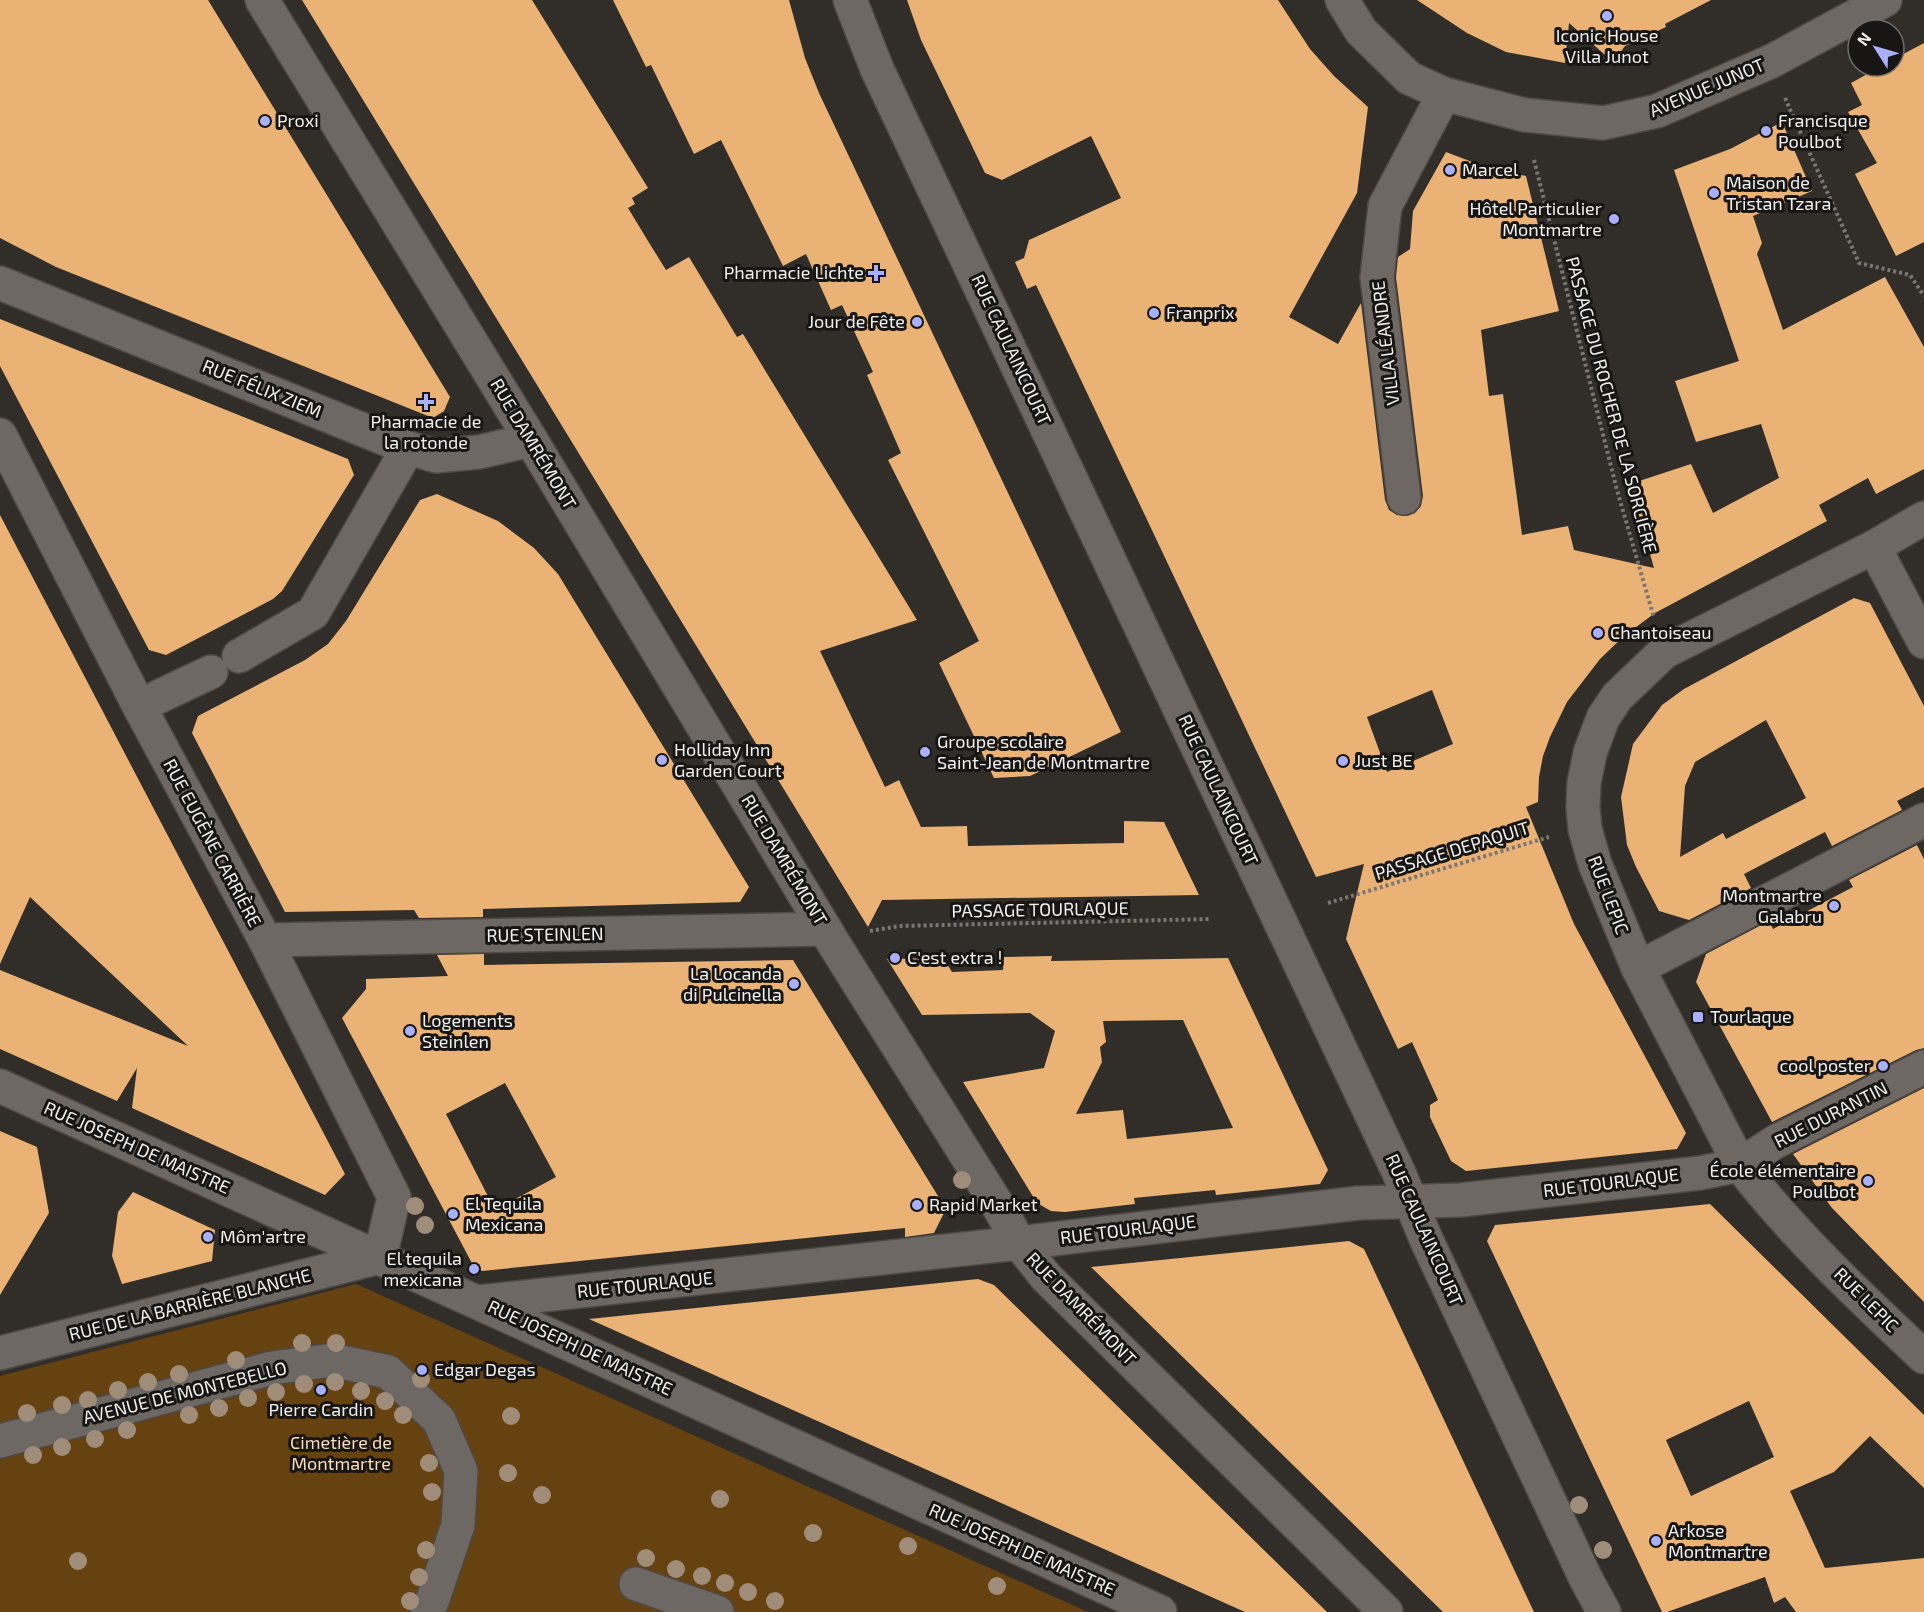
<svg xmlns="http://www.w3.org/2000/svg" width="1924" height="1612" font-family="'Exo 2',sans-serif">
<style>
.green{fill:#674211}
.building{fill:#eab274;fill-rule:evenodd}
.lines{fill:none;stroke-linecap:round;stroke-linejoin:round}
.minor-casing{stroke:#4d4946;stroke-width:36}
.path{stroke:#7a7673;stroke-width:4;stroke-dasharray:3 3;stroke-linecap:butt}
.minor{stroke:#6d6863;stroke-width:33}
.tree{fill:#9f8d7a}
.poi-dot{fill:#a8b0fc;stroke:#181614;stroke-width:2}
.labels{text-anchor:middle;stroke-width:6;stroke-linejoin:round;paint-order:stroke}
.poi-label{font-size:18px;fill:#f1efec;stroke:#181614;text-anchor:start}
.street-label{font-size:18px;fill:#f1efec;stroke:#181614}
.park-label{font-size:18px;fill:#f9dcbc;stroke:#181614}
</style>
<rect width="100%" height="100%" fill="#312d29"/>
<!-- green -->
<polygon class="green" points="356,1284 1088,1612 0,1612 0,1376"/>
<!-- building -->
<g class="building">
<polygon points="0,0 208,0 450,397 444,411 433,418 56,267 0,238"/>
<polygon points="302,0 532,0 648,188 632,198 635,204 628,208 648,241 666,270 689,257 737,337 743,334 917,620 820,651 885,787 899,780 921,827 967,826 968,846 1124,843 1124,821 1164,822 1199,895 882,900 868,927"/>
<polygon points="613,0 789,0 805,58 819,93 1121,732 1030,776 994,778 939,663 979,641 888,460 901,453 867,375 873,372 842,305 831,310 806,254 783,266 721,140 694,154 651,65 646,67"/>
<path d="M907 0H1278L1310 49 1334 76 1368 107 1357 193 1289 317 1338 344 1361 303 1385 500 1389 510 1397 515 1407 516 1415 513 1421 506 1423 496 1396 277 1398 257 1410 249 1413 211 1446 152 1488 168 1526 176 1559 311 1481 330 1489 396 1503 394 1522 535 1568 526 1574 550 1654 568 1630 484 1691 464 1713 513 1779 478 1761 424 1696 442 1675 381 1739 361 1674 170 1730 149 1782 122 1812 191 1753 216 1762 243 1757 254 1783 330 1885 277 1924 347V469L1876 494 1868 478 1819 505 1827 521 1655 613 1624 636 1600 659 1567 702 1550 737 1543 756 1539 777 1538 802 1526 807 1574 924 1686 1133 1677 1149 1466 1171 1451 1161 1430 1117V1105L1438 1100 1412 1042 1398 1049 1346 939 1364 864 1316 877 1036 285 1027 289 1015 262 1024 258 1029 240 1121 198 1091 136 1002 180 985 173 921 40ZM1432 690 1453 744 1387 772 1367 717Z"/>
<polygon points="1417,0 1711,0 1665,24 1666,27 1625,46 1613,62 1569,23 1565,63 1506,52 1467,33"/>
<polygon points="1924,43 1924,242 1896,256 1855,174 1877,163 1848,112 1862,105 1851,83 1882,66 1894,66 1894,59"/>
<polygon points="0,319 348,459 354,475 282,591 273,599 166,655 149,650 0,366"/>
<polygon points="437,494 498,521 534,548 558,574 749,887 740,902 483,909 483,917 419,918 414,910 285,912 192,733 198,716 305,660 328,644 346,621 420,500"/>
<polygon points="0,515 345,1174 325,1195 132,1108 137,1068 117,1101 0,1049 0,970 188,1046 30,897 0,964"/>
<path d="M1854 598 1870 603 1924 706V787L1897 801 1902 810 1832 846 1825 832 1744 874 1751 888 1689 920 1659 911 1636 867 1627 845 1621 797 1633 744 1662 705 1684 689ZM1766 720 1806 798 1726 839 1723 833 1680 857 1685 786 1695 762Z"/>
<polygon points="1917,845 1924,859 1924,1048 1916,1050 1772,1122 1696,982 1706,954 1769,921 1773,929 1853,887 1849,880"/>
<path d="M484 954V965L793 960 946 1209 934 1233 905 1237V1228L482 1271 474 1267 342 1018 366 989V979L448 976 437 955ZM505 1083 556 1177 495 1210 446 1114Z"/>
<path d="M1052 956 1051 961 1228 958 1328 1170 1320 1184 1216 1195 1215 1190 1134 1198 1135 1204 1065 1212 1051 1211 1037 1203 963 1082 1044 1068 1055 1031 1030 1013 922 1015 887 959 943 958 952 972 1003 970 1004 957ZM1183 1020 1233 1128 1127 1139 1123 1110 1076 1114 1102 1062 1100 1047 1106 1042 1103 1021Z"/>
<polygon points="1924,1088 1924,1302 1832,1208 1793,1154"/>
<polygon points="0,1131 37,1147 49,1213 0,1295"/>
<polygon points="133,1192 215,1230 212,1261 122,1284 112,1256 118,1212"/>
<path d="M1710 1204 1924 1415V1488L1870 1436 1834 1472 1790 1491 1825 1568 1924 1558V1612H1796L1785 1597 1774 1603 1765 1577 1667 1612H1662L1487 1241 1495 1225ZM1749 1401 1774 1457 1691 1496 1666 1440Z"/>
<polygon points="1349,1241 1364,1249 1534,1612 1443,1612 1091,1267"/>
<polygon points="978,1279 994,1285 1327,1612 1245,1612 589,1319"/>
</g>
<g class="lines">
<defs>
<g id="minor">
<polyline points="262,0 531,440 834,944 1000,1209 1019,1243 1046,1277 1386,1612"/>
<polyline points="850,0 877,69 1399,1173 1426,1239 1586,1579 1604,1612"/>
<polyline points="1342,0 1361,31 1409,78 1444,94 1525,115 1603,123 1657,111 1772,61 1885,0"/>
<polyline points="0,283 408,448 436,456 479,452 531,440"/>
<polyline points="0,435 139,706 265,940 394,1197 380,1257 0,1353"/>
<polyline points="1404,498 1377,277 1385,206 1444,94"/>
<path d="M1924 518 1874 547 1664 652 1617 697 1603 718 1590 753 1584 783 1583 807 1585 829 1595 864 1638 968 1740 1165C1793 1234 1860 1297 1924 1357"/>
<polyline points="1874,547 1924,642"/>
<polyline points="239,656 313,613 408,448"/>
<polyline points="158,697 211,672"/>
<polyline points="265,940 825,929"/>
<polyline points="1638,968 1924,820"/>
<polyline points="0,1086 1160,1612"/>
<polyline points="479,1302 1019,1243 1359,1203 1461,1200 1700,1173 1740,1165 1775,1142 1924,1067"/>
<polyline points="0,1441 272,1368 332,1360 388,1372 439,1420 461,1471 458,1525 433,1599 427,1612"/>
<polyline points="636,1584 717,1612"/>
</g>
</defs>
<!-- minor casing -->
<use href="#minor" class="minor-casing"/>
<!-- path -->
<g class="path">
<polyline points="1785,98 1859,263 1910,275 1924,296"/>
<polyline points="1534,160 1617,490 1654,618"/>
<polyline points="1328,903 1549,837"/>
<polyline points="870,931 899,926 1211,919"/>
</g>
<!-- minor -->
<use href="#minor" class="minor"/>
</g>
<!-- trees -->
<g class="tree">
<circle cx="962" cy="1180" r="9"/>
<circle cx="415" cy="1206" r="9"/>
<circle cx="425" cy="1225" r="9"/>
<circle cx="302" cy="1343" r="9"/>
<circle cx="336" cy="1343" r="9"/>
<circle cx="236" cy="1360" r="9"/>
<circle cx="179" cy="1374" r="9"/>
<circle cx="421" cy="1379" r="9"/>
<circle cx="148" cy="1382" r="9"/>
<circle cx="335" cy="1382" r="9"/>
<circle cx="304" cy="1384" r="9"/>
<circle cx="118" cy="1390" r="9"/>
<circle cx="361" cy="1391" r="9"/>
<circle cx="276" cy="1392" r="9"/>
<circle cx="248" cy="1398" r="9"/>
<circle cx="88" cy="1400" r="9"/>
<circle cx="385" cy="1401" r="9"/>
<circle cx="62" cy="1405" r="9"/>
<circle cx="219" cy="1408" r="9"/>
<circle cx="27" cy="1413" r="9"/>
<circle cx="189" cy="1415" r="9"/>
<circle cx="403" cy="1415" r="9"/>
<circle cx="511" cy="1416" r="9"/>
<circle cx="127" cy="1430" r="9"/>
<circle cx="95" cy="1439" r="9"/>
<circle cx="62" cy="1447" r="9"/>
<circle cx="33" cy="1455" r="9"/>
<circle cx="429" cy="1463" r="9"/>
<circle cx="508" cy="1473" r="9"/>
<circle cx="432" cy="1492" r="9"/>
<circle cx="542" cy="1495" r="9"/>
<circle cx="720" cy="1499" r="9"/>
<circle cx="1579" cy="1505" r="9"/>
<circle cx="813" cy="1533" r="9"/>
<circle cx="908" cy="1546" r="9"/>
<circle cx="426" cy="1550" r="9"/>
<circle cx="1603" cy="1550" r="9"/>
<circle cx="646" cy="1558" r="9"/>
<circle cx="78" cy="1561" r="9"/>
<circle cx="676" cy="1569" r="9"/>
<circle cx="702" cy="1576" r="9"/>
<circle cx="419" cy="1577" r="9"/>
<circle cx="725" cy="1583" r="9"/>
<circle cx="997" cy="1586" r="9"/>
<circle cx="748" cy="1592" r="9"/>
<circle cx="410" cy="1601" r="9"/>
<circle cx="775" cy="1601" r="9"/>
</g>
<!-- markers -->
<g class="poi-dot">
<circle cx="1607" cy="16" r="6"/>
<circle cx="265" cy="121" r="6"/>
<circle cx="1766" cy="131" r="6"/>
<circle cx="1450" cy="170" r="6"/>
<circle cx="1714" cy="193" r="6"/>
<circle cx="1614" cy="219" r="6"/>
<path d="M873 264h6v6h6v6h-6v6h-6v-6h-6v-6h6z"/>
<circle cx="1154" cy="313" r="6"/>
<circle cx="917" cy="322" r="6"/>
<path d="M423 393h6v6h6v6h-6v6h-6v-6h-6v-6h6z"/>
<circle cx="1598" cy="633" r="6"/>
<circle cx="925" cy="752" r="6"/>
<circle cx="662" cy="760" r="6"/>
<circle cx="1343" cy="761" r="6"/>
<circle cx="1834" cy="906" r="6"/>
<circle cx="895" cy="958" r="6"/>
<circle cx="794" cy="984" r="6"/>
<rect x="1692" y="1011" width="12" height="12" rx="3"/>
<circle cx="410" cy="1031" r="6"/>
<circle cx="1883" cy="1066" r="6"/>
<circle cx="1868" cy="1181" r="6"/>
<circle cx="917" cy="1205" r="6"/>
<circle cx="453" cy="1214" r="6"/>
<circle cx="208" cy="1237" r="6"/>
<circle cx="474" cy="1269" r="6"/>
<circle cx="422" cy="1370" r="6"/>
<circle cx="321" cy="1390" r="6"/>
<circle cx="1656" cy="1541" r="6"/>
</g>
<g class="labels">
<!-- poi labels -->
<g class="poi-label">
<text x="1607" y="42" text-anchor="middle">Iconic House<tspan x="1607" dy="21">Villa Junot</tspan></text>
<text x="277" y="127">Proxi</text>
<text x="1778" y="127">Francisque<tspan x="1778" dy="21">Poulbot</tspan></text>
<text x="1462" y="176">Marcel</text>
<text x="1726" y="189">Maison de<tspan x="1726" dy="21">Tristan Tzara</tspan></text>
<text x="1602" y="215" text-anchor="end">Hôtel Particulier<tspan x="1602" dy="21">Montmartre</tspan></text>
<text x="864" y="279" text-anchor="end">Pharmacie Lichte</text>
<text x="1166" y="319">Franprix</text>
<text x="905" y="328" text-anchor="end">Jour de Fête</text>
<text x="426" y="428" text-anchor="middle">Pharmacie de<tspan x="426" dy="21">la rotonde</tspan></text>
<text x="1610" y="639">Chantoiseau</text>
<text x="937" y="748">Groupe scolaire<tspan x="937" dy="21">Saint-Jean de Montmartre</tspan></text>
<text x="674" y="756">Holliday Inn<tspan x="674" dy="21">Garden Court</tspan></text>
<text x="1355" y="767">Just BE</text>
<text x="1822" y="902" text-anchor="end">Montmartre<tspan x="1822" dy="21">Galabru</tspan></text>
<text x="907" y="964">C'est extra !</text>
<text x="782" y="980" text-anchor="end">La Locanda<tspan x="782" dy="21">di Pulcinella</tspan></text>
<text x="1710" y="1023">Tourlaque</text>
<text x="422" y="1027">Logements<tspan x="422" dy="21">Steinlen</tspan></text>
<text x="1871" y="1072" text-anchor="end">cool poster</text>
<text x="1856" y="1177" text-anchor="end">École élémentaire<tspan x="1856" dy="21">Poulbot</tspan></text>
<text x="465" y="1210">El Tequila<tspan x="465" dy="21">Mexicana</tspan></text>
<text x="929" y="1211">Rapid Market</text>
<text x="220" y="1243">Môm'artre</text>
<text x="462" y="1265" text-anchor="end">El tequila<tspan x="462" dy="21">mexicana</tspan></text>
<text x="434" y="1376">Edgar Degas</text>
<text x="321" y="1416" text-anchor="middle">Pierre Cardin</text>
<text x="1668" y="1537">Arkose<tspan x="1668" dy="21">Montmartre</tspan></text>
</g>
<!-- street labels -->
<g class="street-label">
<text transform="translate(1707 88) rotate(-23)" y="6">AVENUE JUNOT</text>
<text transform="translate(1386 343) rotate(-97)" y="6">VILLA LÉANDRE</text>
<text transform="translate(1011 350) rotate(65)" y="6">RUE CAULAINCOURT</text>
<text transform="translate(262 389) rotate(22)" y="6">RUE FÉLIX ZIEM</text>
<text transform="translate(1611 405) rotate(75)" y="6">PASSAGE DU ROCHER DE LA SORCIÈRE</text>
<text transform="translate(533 444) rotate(59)" y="6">RUE DAMRÉMONT</text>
<text transform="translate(1218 790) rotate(65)" y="6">RUE CAULAINCOURT</text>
<text transform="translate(212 843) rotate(62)" y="6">RUE EUGÈNE CARRIÈRE</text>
<text transform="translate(1452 851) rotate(-17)" y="6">PASSAGE DEPAQUIT</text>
<text transform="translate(784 860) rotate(59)" y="6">RUE DAMRÉMONT</text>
<text transform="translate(1608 895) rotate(69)" y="6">RUE LEPIC</text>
<text transform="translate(1040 910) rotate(-1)" y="6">PASSAGE TOURLAQUE</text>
<text transform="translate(545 935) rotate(-1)" y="6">RUE STEINLEN</text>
<text transform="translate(1831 1115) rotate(-27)" y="6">RUE DURANTIN</text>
<text transform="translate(137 1148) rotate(24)" y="6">RUE JOSEPH DE MAISTRE</text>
<text transform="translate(1611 1183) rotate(-7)" y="6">RUE TOURLAQUE</text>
<text transform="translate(1128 1230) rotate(-7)" y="6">RUE TOURLAQUE</text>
<text transform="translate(1424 1230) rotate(66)" y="6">RUE CAULAINCOURT</text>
<text transform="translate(645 1285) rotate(-6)" y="6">RUE TOURLAQUE</text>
<text transform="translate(1866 1300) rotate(45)" y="6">RUE LEPIC</text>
<text transform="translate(190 1305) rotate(-14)" y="6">RUE DE LA BARRIÈRE BLANCHE</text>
<text transform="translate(1081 1309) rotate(46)" y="6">RUE DAMRÉMONT</text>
<text transform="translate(580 1348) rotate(25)" y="6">RUE JOSEPH DE MAISTRE</text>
<text transform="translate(185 1393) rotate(-14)" y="6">AVENUE DE MONTEBELLO</text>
<text transform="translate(1022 1550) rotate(24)" y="6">RUE JOSEPH DE MAISTRE</text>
</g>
<!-- park labels -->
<g class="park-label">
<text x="341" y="1449">Cimetière de<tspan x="341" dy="21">Montmartre</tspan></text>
</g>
</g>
<!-- north arrow -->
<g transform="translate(1876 48) rotate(307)"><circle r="28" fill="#181614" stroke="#6f6d6a" stroke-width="1.5"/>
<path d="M0-4.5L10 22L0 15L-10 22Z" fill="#a8b0fc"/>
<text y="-9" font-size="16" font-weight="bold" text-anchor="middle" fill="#f1efec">N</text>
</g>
</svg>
